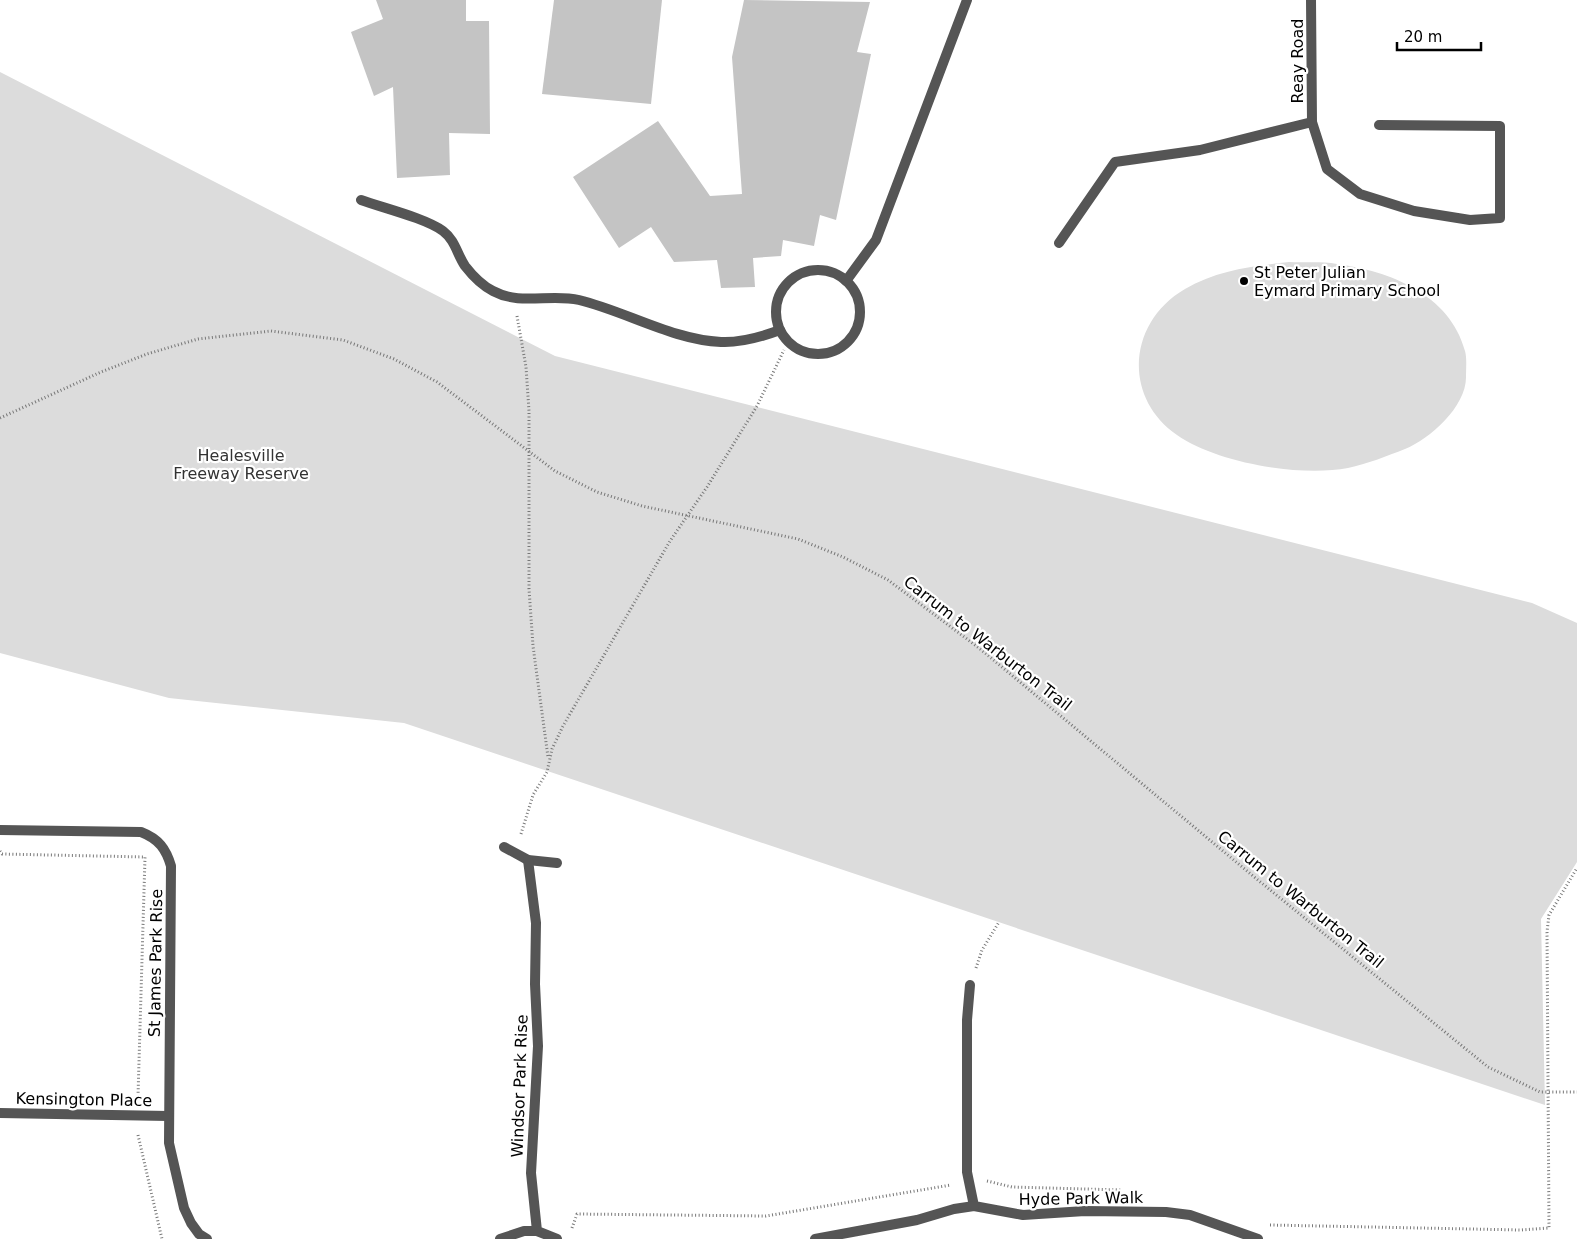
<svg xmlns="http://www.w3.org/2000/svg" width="1577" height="1239" font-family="'DejaVu Sans',sans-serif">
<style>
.green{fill:#dcdcdc}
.building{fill:#c4c4c4}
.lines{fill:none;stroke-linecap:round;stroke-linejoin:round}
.path{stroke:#777;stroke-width:3;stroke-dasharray:1 2.5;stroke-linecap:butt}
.lane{stroke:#555;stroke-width:10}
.street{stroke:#555;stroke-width:10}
.poi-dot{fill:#000;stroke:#fff;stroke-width:2}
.labels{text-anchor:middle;stroke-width:4.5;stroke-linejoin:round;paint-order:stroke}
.street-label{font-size:16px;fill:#000;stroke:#fff}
.poi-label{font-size:16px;fill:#000;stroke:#fff;text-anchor:start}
.park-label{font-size:16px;fill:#333;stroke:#fff}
</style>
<rect width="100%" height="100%" fill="#fff"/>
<!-- green -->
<g class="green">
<polygon points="0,72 555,356 1532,603 1577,623 1577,862 1541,919 1545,1105 404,723 169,698 0,653"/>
<path d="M1289 262C1305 263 1321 261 1337 264 1389 271 1450 294 1465 351 1467 358 1466 368 1466 376 1467 406 1430 439 1405 449 1387 456 1367 464 1348 468 1300 477 1217 463 1177 435 1122 397 1128 322 1185 289 1217 270 1253 266 1289 262Z"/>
</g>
<!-- building -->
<g class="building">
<polygon points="376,0 466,0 466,21 489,21 490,134 449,133 450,175 397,178 393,87 374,96 351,32 383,19"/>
<polygon points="554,0 662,0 651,104 542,94"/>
<polygon points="744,0 870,2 857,52 871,54 836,220 820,215 814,246 783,240 781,256 753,258 755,287 721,288 717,260 674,262 651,227 619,248 573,177 658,121 710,196 742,194 732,57"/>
</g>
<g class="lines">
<!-- path -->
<g class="path">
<polyline points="517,316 526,367 529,411 529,589 533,646 548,757"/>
<polyline points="0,418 101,372 147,354 198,339 271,331 343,340 394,359 437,382 555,471 597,492 642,506 798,539 843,557 888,580 979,648 1253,876 1488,1067 1540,1092 1577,1092"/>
<polyline points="521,834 533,795 547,772 552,749 563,726 670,541 707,487 757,406 784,350"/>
<polyline points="0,851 2,854 145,857 138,1096"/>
<polyline points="976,968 982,950 999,922"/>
<polyline points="138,1135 162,1239"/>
<polyline points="987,1181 1012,1187 1122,1190"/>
<polyline points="1270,1225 1521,1230 1549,1228 1547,932 1549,915 1577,868"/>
<polyline points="572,1228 577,1214 766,1216 951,1185"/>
</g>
<!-- lane -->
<g class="lane">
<path d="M361 200C383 208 425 218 443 231 455 240 457 254 465 266 472 275 483 286 493 291 521 306 550 293 579 300 625 311 673 340 721 342 741 343 761 337 780 330"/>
<polyline points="1059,243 1115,162 1200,150 1312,122 1327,169 1360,194 1414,211 1470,220 1500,218 1500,126 1379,125"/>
<circle cx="818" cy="312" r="42"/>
<polyline points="846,281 876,240 967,0"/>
</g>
<!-- street -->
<g class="street">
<polyline points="1311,0 1312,122"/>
<path d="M0 830 141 832C159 839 166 849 171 866L169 1143 184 1208 191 1223 199 1234 207 1239"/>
<polyline points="504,847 528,860 557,863"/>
<polyline points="528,860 536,923 535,984 538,1046 531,1173 537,1231 557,1239"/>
<polyline points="970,985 967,1020 967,1172 974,1206 1023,1215 1085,1211 1166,1212 1190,1215 1258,1239"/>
<polyline points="0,1113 168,1116"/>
<polyline points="500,1239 524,1231 537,1231"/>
<polyline points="815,1239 917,1220 954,1209 974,1206"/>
</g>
</g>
<!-- markers -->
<circle class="poi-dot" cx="1244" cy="281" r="5"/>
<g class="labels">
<!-- street labels -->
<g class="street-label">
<text transform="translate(1297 61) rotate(-90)" y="6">Reay Road</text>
<text transform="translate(988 643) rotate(38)" y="6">Carrum to Warburton Trail</text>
<text transform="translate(1301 899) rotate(39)" y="6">Carrum to Warburton Trail</text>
<text transform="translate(155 963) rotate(-89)" y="6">St James Park Rise</text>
<text transform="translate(519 1086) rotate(-88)" y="6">Windsor Park Rise</text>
<text transform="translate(84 1099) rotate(1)" y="6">Kensington Place</text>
<text transform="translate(1081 1198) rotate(-1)" y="6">Hyde Park Walk</text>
</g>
<!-- poi labels -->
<g class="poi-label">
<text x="1254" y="278">St Peter Julian<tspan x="1254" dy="18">Eymard Primary School</tspan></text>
</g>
<!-- park labels -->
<g class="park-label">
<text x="241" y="461">Healesville<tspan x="241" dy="18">Freeway Reserve</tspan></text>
</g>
</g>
<!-- scale -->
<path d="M1397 42v8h84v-8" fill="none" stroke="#000000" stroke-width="2.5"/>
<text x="1404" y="42" font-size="15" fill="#000000" stroke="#ffffff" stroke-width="4" paint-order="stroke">20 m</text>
</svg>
